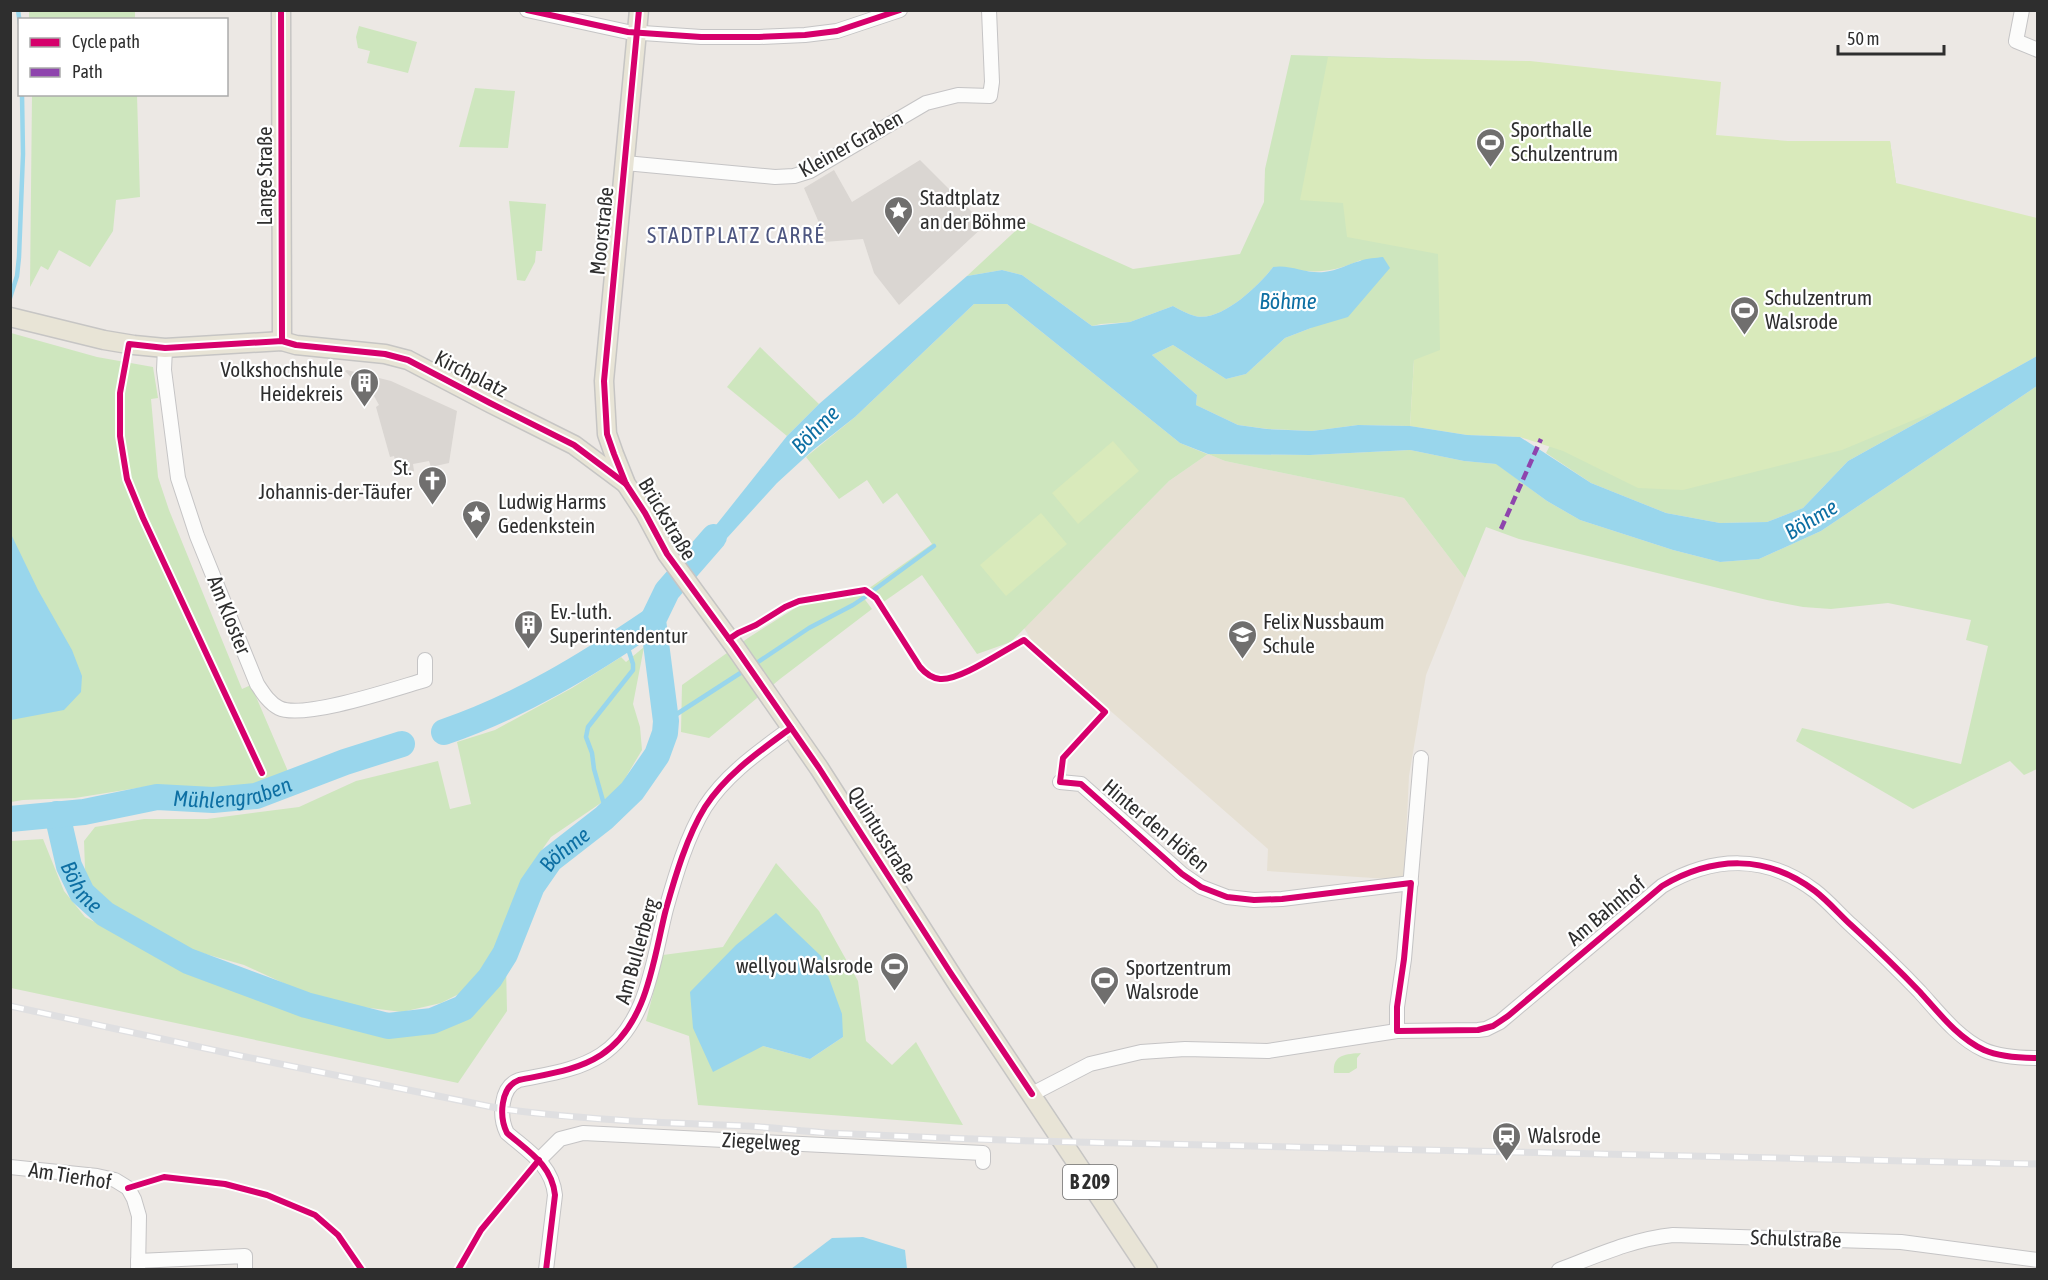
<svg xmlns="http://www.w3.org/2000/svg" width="2048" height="1280" font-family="'Asap Condensed',sans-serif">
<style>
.education{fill:#e6e0d3}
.green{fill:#cee6be;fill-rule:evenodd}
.pitch{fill:#d9eabb}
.plaza{fill:#dad6d2}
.water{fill:#99d6ec}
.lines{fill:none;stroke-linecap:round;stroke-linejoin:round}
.stream{stroke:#99d6ec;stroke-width:4.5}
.river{stroke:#99d6ec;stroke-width:26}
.minor-casing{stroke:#c5c4c5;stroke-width:16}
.major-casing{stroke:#c6c5c4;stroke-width:21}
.minor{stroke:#fcfcfb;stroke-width:14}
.major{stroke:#e8e4d6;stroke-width:18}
.rail-casing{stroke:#dfdfe1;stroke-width:7}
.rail{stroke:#fff;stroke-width:4.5;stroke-dasharray:14;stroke-linecap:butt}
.quiet{stroke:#8e44ad;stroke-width:4.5;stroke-dasharray:9 4.5;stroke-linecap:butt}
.cycleway-casing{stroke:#fff;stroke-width:10}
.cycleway{stroke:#d6006c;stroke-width:6}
.labels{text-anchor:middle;stroke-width:4.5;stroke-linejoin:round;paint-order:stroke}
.shield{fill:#fff;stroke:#6d6d6d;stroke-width:1.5}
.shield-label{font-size:20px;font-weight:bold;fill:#2e2e2e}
.poi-label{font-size:21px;fill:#2e2e2e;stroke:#fff;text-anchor:start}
.street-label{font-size:21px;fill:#2e2e2e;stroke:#fff}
.neighbourhood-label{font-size:22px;letter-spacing:1.5px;fill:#4d5680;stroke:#fff}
.water-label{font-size:22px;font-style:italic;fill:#0d6fa3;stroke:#fff}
</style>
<rect width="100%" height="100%" fill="#ece8e4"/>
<!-- education -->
<polygon class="education" points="1208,454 1225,461 1404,498 1465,578 1426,675 1409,776 1404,880 1267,871 1268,849 1033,643 1024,628 1169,481"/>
<!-- green -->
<g class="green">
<rect x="29" y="11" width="106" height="8"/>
<polygon points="359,26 417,42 408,73 367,63 370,51 358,48 356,37"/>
<path d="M1291 55 1421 59 1485 214 1524 386 1414 360 1410 426 1358 425 1312 431 1268 429 1238 425 1196 405 1197 395 1152 355 1173 345 1226 379 1246 374 1285 338 1311 328 1361 260C1323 276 1312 272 1273 267 1259 286 1220 323 1195 316 1188 314 1180 310 1173 306L1130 322 1101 324 1092 326 1022 275 1002 270 967 276 1026 221 1133 269 1240 254 1264 202 1265 169Z"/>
<polygon points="475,88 515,91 508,148 459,147"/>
<polygon points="32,95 137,95 140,197 116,200 113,231 90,267 59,250 48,270 41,266 30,287"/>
<polygon points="1788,141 1890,141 1896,183 1952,378 1947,406 1848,461 1803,508 1767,522 1720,523 1666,513 1591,483 1546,453 1556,434"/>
<polygon points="509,201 546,204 542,251 536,251 535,262 525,281 517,280"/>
<polygon points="974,304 1007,304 1180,443 1207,454 1310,455 1410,450 1464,461 1497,464 1547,501 1580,520 1673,550 1720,562 1759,559 1821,531 2037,386 2037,769 2024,775 2010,761 1913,809 1796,741 1802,728 1961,764 1988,646 1966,640 1971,620 1888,603 1831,609 1803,607 1767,600 1519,539 1486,527 1465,578 1404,498 1225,461 1208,454 1169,481 1011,642 977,654 922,575 882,603 868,589 932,544 897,493 883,504 867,480 839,499 806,457 855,417"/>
<polygon points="11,333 97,357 153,367 158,398 151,399 158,477 169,510 242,689 251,685 290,776 250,786 212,792 156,785 75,798 23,800 11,802"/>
<polygon points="760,347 819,404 787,436 727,387"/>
<polygon points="860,593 872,609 780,679 709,738 681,732 682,685 748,638 800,605"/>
<polygon points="644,647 633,704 640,727 642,750 617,792 551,837 534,861 489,965 459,994 441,1003 402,1012 354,1006 307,994 244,965 188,949 110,906 89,890 85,869 84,841 95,827 144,819 207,819 299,807 356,781 438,761 450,809 471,804 457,742 495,730 572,688 621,657 626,662"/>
<polygon points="43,839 64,891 85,917 184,967 308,1013 394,1035 438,1031 477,1009 506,965 507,1011 458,1083 11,988 11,841"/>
<path d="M776 863 819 911 858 981 866 1041 892 1065 916 1042 963 1125 698 1105 689 1036 646 1021 663 955 723 947ZM843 1037 810 1059 763 1046Z"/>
<path d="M1361 1053 1357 1058V1068L1349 1073H1334C1332 1054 1347 1054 1361 1053Z"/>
</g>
<!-- pitch -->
<g class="pitch">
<polygon points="1328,57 1530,61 1721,82 1716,135 1788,141 1890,141 1896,183 2037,218 2037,356 1947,406 1842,450 1683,490 1638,488 1563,451 1520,437 1467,435 1410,426 1414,360 1440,350 1438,254 1347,237 1343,203 1300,200"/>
<polygon points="1113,441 1139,471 1078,524 1052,493"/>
<polygon points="1041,513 1067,544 1006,596 980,565"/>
</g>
<!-- plaza -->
<g class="plaza">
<polygon points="920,160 985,225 899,305 874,273 863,239 824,242 823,232 804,188 834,170 852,202"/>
<polygon points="347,370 391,381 457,411 449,463 431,467 429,461 413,464 414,471 399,474 394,456 390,457 376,407 379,405 374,396 371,398 345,371"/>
</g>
<!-- water -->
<g class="water">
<path d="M1383 257 1390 268 1348 317 1311 328 1285 338 1246 374 1226 379 1173 345 1152 355 1197 395 1196 405 1238 425 1267 429 1312 431 1358 425 1410 426 1467 435 1520 437 1591 483 1666 513 1720 523 1767 522 1803 508 1848 461 2037 356V386L1821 531 1759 559 1720 562 1673 550 1580 520 1547 501 1496 464 1464 461 1410 450 1310 455 1208 454 1180 443 1007 304H974L855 417 813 450 777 483 697 571 689 559 787 436 819 404 967 276 1002 270 1022 275 1092 326 1130 322 1173 306C1180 310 1188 314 1195 316 1220 323 1259 286 1273 267 1290 264 1306 274 1324 272 1337 271 1348 264 1360 261 1367 258 1376 258 1383 257Z"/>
<polygon points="10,532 38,590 72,650 82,676 81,692 64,710 11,720"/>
<polygon points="776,913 821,956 842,1014 843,1037 810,1059 763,1046 713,1072 693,1028 690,992 736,945"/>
<polygon points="863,1237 905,1250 907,1269 791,1269 832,1238"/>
</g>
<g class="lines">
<!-- stream -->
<g class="stream">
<polyline points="18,10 20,24"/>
<polyline points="10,298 17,276 19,257 23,154 22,94"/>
<polyline points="874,590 934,546"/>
<polyline points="752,666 809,628 853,605 868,595"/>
<polyline points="666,721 745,670"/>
<polyline points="607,815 594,769 592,753 586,737 588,727 633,670 633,664 625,639"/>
</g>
<!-- river -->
<g class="river">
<path d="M444 732C520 706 587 665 653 620"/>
<path id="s1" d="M57 814 69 866 82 893 105 914 188 961 306 1005 388 1026 432 1021 463 1008 490 978 505 954 532 886 550 860 604 818 632 791 657 755 665 733 666 721 653 620 667 591 714 537"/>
<path id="s2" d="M10 819 84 812 157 797 213 800 256 796 345 762 402 744"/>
</g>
<defs>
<g id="minor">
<polyline points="527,10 628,32 701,37 759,37 805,35 837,31 900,10"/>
<polyline points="2022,10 2016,41 2038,50"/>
<polyline points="625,163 775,177 794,176 810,171 926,103 958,95 990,96 992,82 989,10"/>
<path d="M165 348 164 370 178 478 197 536 257 684C263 693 269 703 279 708 303 720 397 688 425 680V660"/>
<polyline points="1060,782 1081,784 1182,874 1201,887 1227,897 1254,900 1282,899 1411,883"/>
<polyline points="1397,1031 1397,1007 1404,959 1421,758"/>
<path d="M1032 1094 1090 1064 1141 1052 1185 1049 1268 1051 1397 1031 1478 1030 1486 1029 1500 1022 1662 886C1713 856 1766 854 1815 891 1828 901 1839 914 1851 925 1875 947 1898 969 1920 992 1939 1013 1958 1038 1984 1050 2000 1057 2020 1058 2038 1058"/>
<polyline points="539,1160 560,1139 583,1133 983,1153 983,1162"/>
<polyline points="10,1167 97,1176 115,1180 128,1188 134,1199 139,1216 138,1270"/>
<polyline points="138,1261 245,1256 245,1270"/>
<path d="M546 1270 555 1195C552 1165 529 1152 507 1133 499 1117 500 1087 519 1080 547 1074 576 1071 601 1055 648 1024 653 960 666 909 675 877 687 836 705 807 726 774 760 751 791 728"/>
<path d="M1559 1270C1596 1256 1633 1239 1673 1235L1901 1242 2038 1260"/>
</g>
<g id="major">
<polyline points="281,10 282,341"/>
<polyline points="639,10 604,381 607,434 614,454 626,484 645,513 667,554 735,647 819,768 960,988 1148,1270"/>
<polyline points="10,317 104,340 134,345 165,348 282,341 296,345 385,354 408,360 490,403 574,445 625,483"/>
</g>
</defs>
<!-- minor casing -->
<use href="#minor" class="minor-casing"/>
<!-- major casing -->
<use href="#major" class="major-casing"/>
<!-- minor -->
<use href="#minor" class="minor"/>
<!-- major -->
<use href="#major" class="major"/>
<defs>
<path id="rail" d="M10 1006 241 1056 502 1109C584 1120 666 1123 748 1126 775 1128 802 1131 829 1133 911 1137 993 1140 1075 1142L2038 1164"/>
</defs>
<!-- rail casing -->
<use href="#rail" class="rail-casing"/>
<!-- rail -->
<use href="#rail" class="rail"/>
<!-- quiet -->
<polyline class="quiet" points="1501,529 1541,439"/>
<defs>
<g id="cycleway">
<polyline points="281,10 282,341"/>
<polyline points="527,10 628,32 701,37 759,37 805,35 837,31 900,10"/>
<polyline points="639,10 604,381 607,434 614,454 626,484 645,513 667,554 735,647 819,768 950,972 1032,1094"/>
<path d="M729 639 738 633 756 625 785 607 799 601 865 590 876 598 920 667C925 673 931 678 940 679 960 681 1004 650 1024 640L1105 712 1063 758 1060 782 1081 784 1182 874 1201 887 1227 897 1254 900 1282 899 1411 883 1404 959 1397 1007V1031L1478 1030 1493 1026 1508 1016 1662 886C1713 856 1766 854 1815 891 1828 901 1839 914 1851 925 1875 947 1898 969 1920 992 1939 1013 1958 1038 1984 1050 2000 1057 2020 1058 2038 1058"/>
<polyline points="262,773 143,518 127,479 120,436 120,393 129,344 165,348 282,341 296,345 385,354 408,360 490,403 574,445 626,484"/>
<polyline points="128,1188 164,1177 225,1184 267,1195 315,1215 338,1235 362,1270"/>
<polyline points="458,1270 481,1230 539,1160"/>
<path d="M546 1270 555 1195C552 1165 529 1152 507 1133 499 1117 500 1087 519 1080 547 1074 576 1071 601 1055 648 1024 653 960 666 909 675 877 687 836 705 807 726 774 760 751 791 728"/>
</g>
</defs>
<!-- cycleway casing -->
<use href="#cycleway" class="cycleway-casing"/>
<!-- cycleway -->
<use href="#cycleway" class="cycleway"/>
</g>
<!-- icons -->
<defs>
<symbol id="stadium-pin" viewBox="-11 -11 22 30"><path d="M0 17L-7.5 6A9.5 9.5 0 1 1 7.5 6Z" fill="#706f6e" stroke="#fff"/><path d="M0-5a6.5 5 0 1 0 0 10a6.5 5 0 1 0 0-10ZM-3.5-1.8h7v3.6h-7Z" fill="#fff"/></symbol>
<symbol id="sight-pin" viewBox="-11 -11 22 30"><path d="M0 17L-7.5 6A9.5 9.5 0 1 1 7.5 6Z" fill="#706f6e" stroke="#fff"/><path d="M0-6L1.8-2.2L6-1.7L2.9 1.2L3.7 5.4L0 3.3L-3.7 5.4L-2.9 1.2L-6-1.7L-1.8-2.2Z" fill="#fff"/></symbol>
<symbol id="building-pin" viewBox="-11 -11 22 30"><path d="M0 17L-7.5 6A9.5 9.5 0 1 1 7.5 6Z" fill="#706f6e" stroke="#fff"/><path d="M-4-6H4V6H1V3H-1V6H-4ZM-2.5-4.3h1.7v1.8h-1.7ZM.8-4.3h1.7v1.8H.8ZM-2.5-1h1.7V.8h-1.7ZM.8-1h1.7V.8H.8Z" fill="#fff"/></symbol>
<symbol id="church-pin" viewBox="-11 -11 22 30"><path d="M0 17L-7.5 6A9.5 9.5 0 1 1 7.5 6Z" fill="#706f6e" stroke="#fff"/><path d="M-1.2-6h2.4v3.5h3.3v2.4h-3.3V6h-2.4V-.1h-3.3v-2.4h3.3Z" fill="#fff"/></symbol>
<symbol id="school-pin" viewBox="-11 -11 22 30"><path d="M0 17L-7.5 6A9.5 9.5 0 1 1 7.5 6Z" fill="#706f6e" stroke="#fff"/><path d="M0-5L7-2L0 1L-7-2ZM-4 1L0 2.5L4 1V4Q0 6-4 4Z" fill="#fff"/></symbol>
<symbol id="station-pin" viewBox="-11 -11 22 30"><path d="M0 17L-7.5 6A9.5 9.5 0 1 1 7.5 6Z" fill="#706f6e" stroke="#fff"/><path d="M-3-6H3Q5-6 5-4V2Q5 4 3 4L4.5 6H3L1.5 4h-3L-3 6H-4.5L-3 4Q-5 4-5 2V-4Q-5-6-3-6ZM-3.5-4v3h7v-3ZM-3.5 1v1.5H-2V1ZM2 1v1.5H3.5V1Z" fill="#fff"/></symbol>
</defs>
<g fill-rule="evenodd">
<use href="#stadium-pin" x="1474" y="126" width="33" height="45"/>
<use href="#sight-pin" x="882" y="194" width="33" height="45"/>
<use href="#stadium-pin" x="1728" y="294" width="33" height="45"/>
<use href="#building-pin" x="348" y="366" width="33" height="45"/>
<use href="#church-pin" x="416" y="464" width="33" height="45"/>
<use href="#sight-pin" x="460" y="498" width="33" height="45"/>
<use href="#building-pin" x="512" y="608" width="33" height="45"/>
<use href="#school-pin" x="1226" y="618" width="33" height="45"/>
<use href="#stadium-pin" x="878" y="950" width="33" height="45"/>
<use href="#stadium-pin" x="1088" y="964" width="33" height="45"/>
<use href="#station-pin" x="1490" y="1120" width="33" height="45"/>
</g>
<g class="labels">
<!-- shield labels -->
<rect class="shield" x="1063" y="1165" width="54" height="34" rx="4.5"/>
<g class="shield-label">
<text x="1090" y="1189">B 209</text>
</g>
<!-- poi labels -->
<g class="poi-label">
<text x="1511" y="137">Sporthalle<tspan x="1511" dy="24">Schulzentrum</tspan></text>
<text x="920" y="205">Stadtplatz<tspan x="920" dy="24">an der Böhme</tspan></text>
<text x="1765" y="305">Schulzentrum<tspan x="1765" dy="24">Walsrode</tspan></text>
<text x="343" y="377" text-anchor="end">Volkshochshule<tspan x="343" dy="24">Heidekreis</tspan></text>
<text x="412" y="475" text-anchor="end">St.<tspan x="412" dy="24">Johannis-der-Täufer</tspan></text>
<text x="498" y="509">Ludwig Harms<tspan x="498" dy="24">Gedenkstein</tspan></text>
<text x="550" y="619">Ev.-luth.<tspan x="550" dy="24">Superintendentur</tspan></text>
<text x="1263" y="629">Felix Nussbaum<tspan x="1263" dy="24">Schule</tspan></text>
<text x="873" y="973" text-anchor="end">wellyou Walsrode</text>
<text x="1126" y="975">Sportzentrum<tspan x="1126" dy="24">Walsrode</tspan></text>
<text x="1528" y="1143">Walsrode</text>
</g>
<!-- street labels -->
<g class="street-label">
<text transform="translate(851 144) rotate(-29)" y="7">Kleiner Graben</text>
<text transform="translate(265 176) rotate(-90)" y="7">Lange Straße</text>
<text transform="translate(602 231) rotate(-84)" y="7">Moorstraße</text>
<text transform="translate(471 374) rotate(27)" y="7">Kirchplatz</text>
<text transform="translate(667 519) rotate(59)" y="7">Brückstraße</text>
<text transform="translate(229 615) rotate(68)" y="7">Am Kloster</text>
<text transform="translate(1156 826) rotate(40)" y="7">Hinter den Höfen</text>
<text transform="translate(882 835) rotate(58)" y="7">Quintusstraße</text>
<text transform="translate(1606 911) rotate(-40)" y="7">Am Bahnhof</text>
<text transform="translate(637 951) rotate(-74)" y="7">Am Bullerberg</text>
<text transform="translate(761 1142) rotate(3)" y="7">Ziegelweg</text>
<text transform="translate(70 1176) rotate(9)" y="7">Am Tierhof</text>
<text transform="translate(1796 1239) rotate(2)" y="7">Schulstraße</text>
</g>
<!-- neighbourhood labels -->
<g class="neighbourhood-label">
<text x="736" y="243">STADTPLATZ CARRÉ</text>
</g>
<!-- water labels -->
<g class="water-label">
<text x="1288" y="309">Böhme</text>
<text transform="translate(815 429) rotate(-45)" y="8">Böhme</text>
<text transform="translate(1811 519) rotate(-31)" y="8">Böhme</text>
<text dy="8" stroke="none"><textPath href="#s2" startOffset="225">Mühlengraben</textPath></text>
<text dy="8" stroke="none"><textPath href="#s1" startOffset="690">Böhme</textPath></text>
<text dy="8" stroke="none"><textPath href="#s1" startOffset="78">Böhme</textPath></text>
</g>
</g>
<!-- border -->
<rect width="2048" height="1280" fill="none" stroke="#2e2e2e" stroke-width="24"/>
<!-- legend -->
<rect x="18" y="18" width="210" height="78" fill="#ffffff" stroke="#ababab" stroke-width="1.5"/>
<rect x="30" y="38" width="30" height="9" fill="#d6006c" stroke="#ababab" stroke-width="1.5"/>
<text x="72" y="48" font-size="18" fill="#2e2e2e">Cycle path</text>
<rect x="30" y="68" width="30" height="9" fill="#8e44ad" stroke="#ababab" stroke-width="1.5"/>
<text x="72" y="78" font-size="18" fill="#2e2e2e">Path</text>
<!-- scale -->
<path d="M1838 45v9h106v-9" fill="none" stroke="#2e2e2e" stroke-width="3"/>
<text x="1847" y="45" font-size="18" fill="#2e2e2e" stroke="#ffffff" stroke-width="4.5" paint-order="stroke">50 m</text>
</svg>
